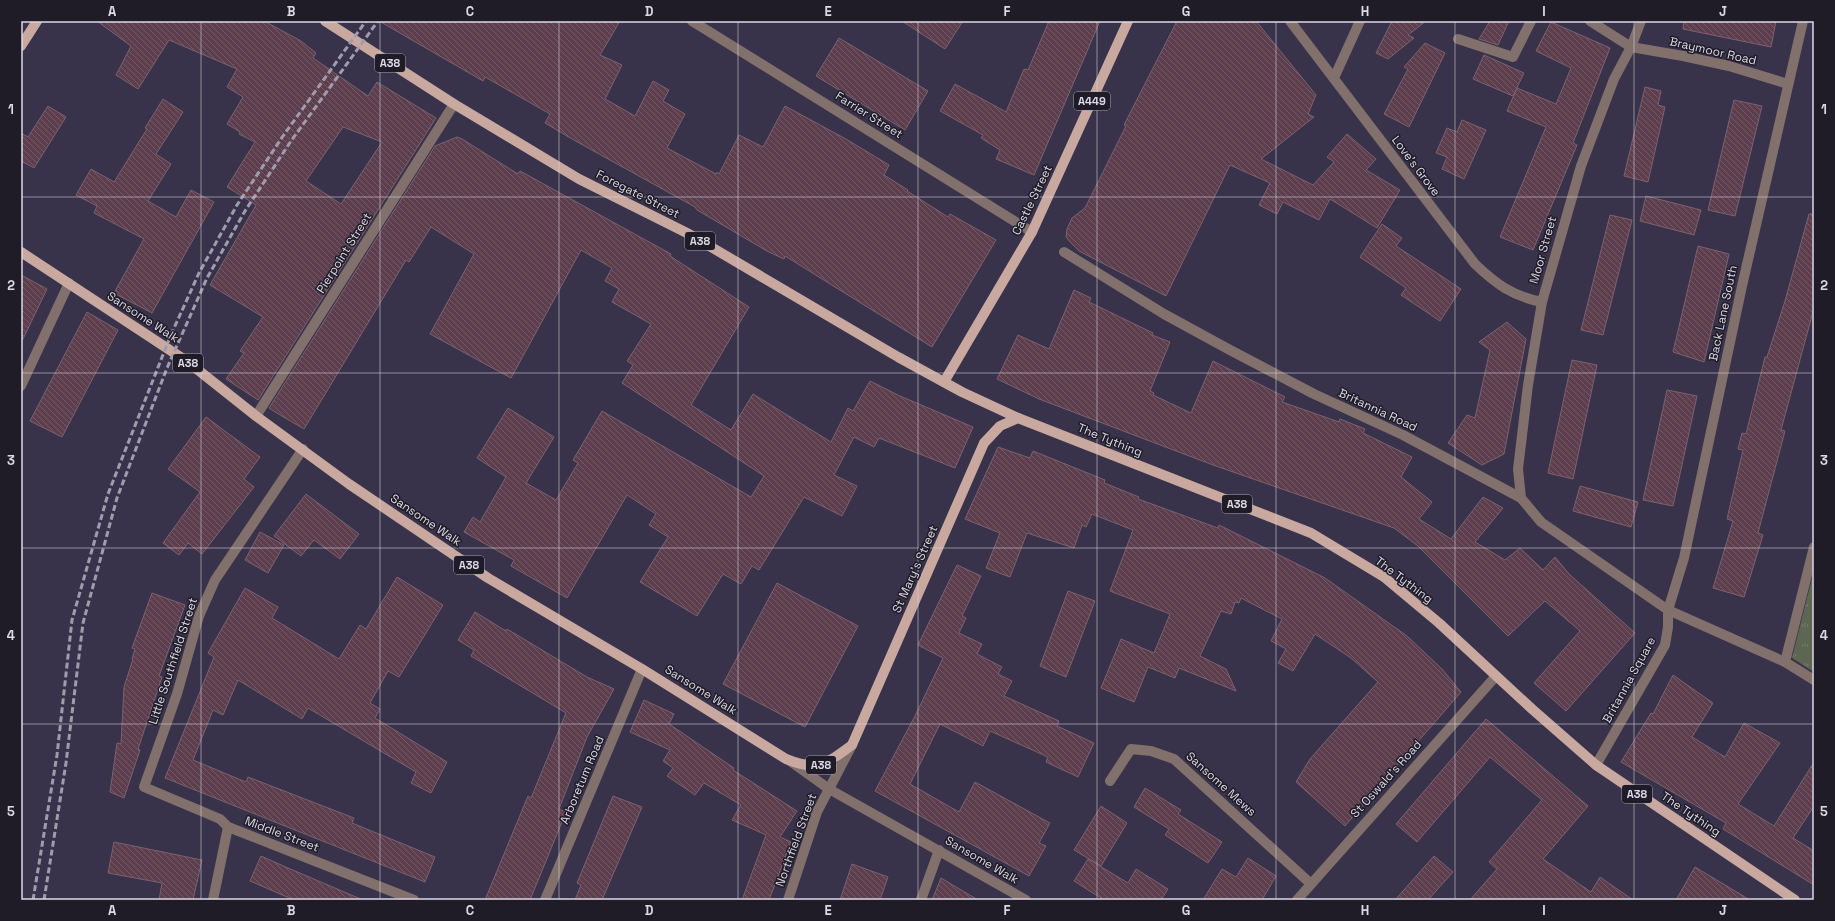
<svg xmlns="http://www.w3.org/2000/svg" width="1835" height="921" font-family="'Space Grotesk',sans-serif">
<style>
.park{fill:url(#park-tufts)}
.building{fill:url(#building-back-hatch);stroke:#7d616f;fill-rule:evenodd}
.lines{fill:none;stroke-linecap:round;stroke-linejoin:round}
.minor{stroke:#81706c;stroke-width:10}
.major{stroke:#c9a8a0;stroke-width:10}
.rail{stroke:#a09cae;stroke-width:3;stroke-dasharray:6 3;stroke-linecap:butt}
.grid{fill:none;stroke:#dcd9e8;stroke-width:1;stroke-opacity:0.55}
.labels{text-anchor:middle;stroke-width:3;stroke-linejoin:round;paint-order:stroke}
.shield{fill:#1f1c27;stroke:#a3a0ae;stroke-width:1}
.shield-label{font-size:11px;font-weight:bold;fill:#dcd9e8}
.street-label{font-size:12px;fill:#dcd9e8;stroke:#1f1c27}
.neatline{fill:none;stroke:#dcd9e8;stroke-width:1.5}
.grid-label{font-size:13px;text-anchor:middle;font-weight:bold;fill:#dcd9e8}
</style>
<defs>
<pattern id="park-tufts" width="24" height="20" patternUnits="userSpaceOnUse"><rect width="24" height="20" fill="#5d6553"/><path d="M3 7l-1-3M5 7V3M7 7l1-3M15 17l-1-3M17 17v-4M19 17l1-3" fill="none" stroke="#747a6c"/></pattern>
<pattern id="building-back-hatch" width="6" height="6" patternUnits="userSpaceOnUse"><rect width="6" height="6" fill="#5c3e4d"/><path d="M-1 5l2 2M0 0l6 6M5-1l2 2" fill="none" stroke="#735967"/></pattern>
</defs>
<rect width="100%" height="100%" fill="#38334a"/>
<!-- park -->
<polygon class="park" points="1814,570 1814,672 1792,658"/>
<!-- building -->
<g class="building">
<path d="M97 21H264L301 41 316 53 313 58 368 96 377 82 436 118 258 400 226 379 244 353 240 351 263 317 210 285 256 205 227 187 255 142 239 134 240 132 227 124 243 97 227 87 237 69 169 40 138 89 116 75 131 46ZM343 127 382 142 341 204 306 181Z"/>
<polygon points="379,21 620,21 600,55 622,65 605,99 635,116 653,81 669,90 663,101 685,114 667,148 716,174 717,172 719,174 739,135 763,147 785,106 846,139 889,165 884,175 908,190 907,191 948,217 950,214 996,240 932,347 785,256 784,259 767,251 697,210 695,207 572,139 545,123 550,114 485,77 483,81"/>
<polygon points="902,21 963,21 945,49"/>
<polygon points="1049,21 1100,21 1034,175 996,159 1000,150 981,138 983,135 940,111 955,84 1006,112 1024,69 1028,70"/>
<polygon points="1177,21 1256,21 1316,95 1308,114 1314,117 1261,159 1313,185 1334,162 1327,157 1347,134 1376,159 1366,170 1400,190 1377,228 1330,199 1319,220 1283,202 1277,214 1259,205 1270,183 1230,165 1166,296 1079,251 1071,243 1066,237 1067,229 1072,218 1085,208 1126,126 1124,125"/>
<polygon points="1392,21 1426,21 1408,35 1414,38 1388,59 1376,53"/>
<polygon points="1490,21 1509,21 1498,45 1479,39"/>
<polygon points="1684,21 1776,21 1771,47 1683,29"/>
<polygon points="1551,22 1610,48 1573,143 1577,145 1533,250 1500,237 1546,127 1507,111 1517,88 1556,104 1571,68 1536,51"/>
<polygon points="839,38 928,91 905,130 816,76"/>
<polygon points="1425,43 1445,53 1409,127 1384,114 1408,69 1404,67"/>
<polygon points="1484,55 1524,73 1513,96 1473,79"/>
<polygon points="1645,87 1661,91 1658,105 1665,107 1648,182 1624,176"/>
<polygon points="163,99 183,112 156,154 171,164 148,201 176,217 191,190 214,202 152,313 114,293 144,239 94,213 97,206 76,195 91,169 114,182 147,129 145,128"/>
<polygon points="1734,100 1762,106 1735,216 1708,210"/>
<polygon points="48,106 66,117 34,168 21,161 21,133 28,137"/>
<polygon points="1462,120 1486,130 1464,179 1442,169 1447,157 1436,153 1447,128 1457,132"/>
<polygon points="457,137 462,139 518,174 520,171 671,254 670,256 749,307 691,405 731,430 753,394 831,442 848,408 853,411 870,381 900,396 973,427 955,468 879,438 874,447 854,437 834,475 857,486 842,516 804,497 759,570 752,566 741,584 723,574 697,616 640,582 668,537 649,525 656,514 627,495 567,598 511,566 514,560 464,532 473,517 480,522 506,477 477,458 508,408 554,437 526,483 556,500 578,463 573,460 602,411 751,497 764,476 622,383 633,365 627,361 651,324 612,302 619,289 605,281 612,268 581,250 511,378 430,334 474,254 431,227 409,262 406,260 304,429 275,412 269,408 435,146"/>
<polygon points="1646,196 1701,210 1694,235 1640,221"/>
<polygon points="1809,214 1814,214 1814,308 1781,430 1785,431 1758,533 1763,535 1744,597 1713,588 1733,521 1727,519 1743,450 1738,449 1742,433 1746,434 1765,357 1767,357 1785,301"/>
<polygon points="1610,215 1632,220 1603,335 1581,330"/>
<polygon points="1382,224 1402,238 1396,246 1461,289 1440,321 1401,295 1406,288 1360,257"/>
<polygon points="1698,246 1729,254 1704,362 1673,352"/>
<polygon points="21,275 47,289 21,343"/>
<polygon points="1074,290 1091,298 1089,302 1153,333 1152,335 1170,342 1150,391 1154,393 1153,395 1191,413 1213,361 1285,397 1282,402 1339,422 1340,419 1365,429 1363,433 1412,457 1401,477 1432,502 1419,519 1451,539 1483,497 1503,508 1475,542 1505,560 1520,548 1543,570 1555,557 1569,574 1635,633 1566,711 1534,683 1580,631 1545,601 1508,636 1418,546 1394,528 1213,465 1039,399 997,379 1018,335 1049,349"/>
<polygon points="87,312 118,330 62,437 30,421"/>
<polygon points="1507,322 1526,339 1504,454 1482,465 1448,443 1467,415 1475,418 1490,350 1479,342"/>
<polygon points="1572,360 1597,365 1573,479 1548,473"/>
<polygon points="1667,390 1697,396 1673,506 1643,500"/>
<polygon points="206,417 260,457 244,479 254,487 202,554 188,543 179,555 163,543 200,492 168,469"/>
<polygon points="998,447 1030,458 1033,451 1105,480 1104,483 1139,497 1138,499 1218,528 1219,525 1325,578 1407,636 1442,669 1461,692 1345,826 1296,782 1310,759 1378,682 1351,658 1315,634 1293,671 1278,663 1286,649 1271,641 1282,619 1241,598 1239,603 1235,602 1231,614 1221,611 1200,656 1226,669 1236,691 1179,668 1175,678 1148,667 1134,702 1101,688 1121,639 1154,653 1170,614 1110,591 1133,530 1092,514 1086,527 1082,525 1074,548 1027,533 1010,577 986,568 1000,533 965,519"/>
<polygon points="1580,486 1638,502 1631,527 1573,511"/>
<polygon points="306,494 359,534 340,559 314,540 301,556 274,536"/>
<polygon points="260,532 284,545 268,573 245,560"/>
<polygon points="957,565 981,576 962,616 966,618 959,633 982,644 977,654 1002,667 998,674 1012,681 1004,696 1059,721 1057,726 1094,743 1078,777 1046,762 1048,757 990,731 983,746 940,724 910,784 959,812 975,782 1050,823 1039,843 1046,846 1029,876 875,791 915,716 943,658 918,645"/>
<polygon points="397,577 443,605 399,677 388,671 370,703 380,709 375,718 447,762 431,793 411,783 416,772 308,708 302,719 238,680 223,715 213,710 193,760 246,782 248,777 354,818 352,823 435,857 425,882 165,778 214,657 208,653 245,588 278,607 272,618 339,659 360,625 366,629"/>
<polygon points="777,583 858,626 805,727 723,684"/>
<polygon points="1068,591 1095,601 1066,677 1040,666"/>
<polygon points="152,593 185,605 159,676 162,677 138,749 140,750 124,798 110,792 117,743 121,744 124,687 133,659 132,659 135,649 132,648"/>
<polygon points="475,612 506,631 507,629 587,677 614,689 587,737 559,809 566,812 530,900 485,900 528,796 531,798 566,713 471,656 474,650 458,640"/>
<polygon points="1673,675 1713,703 1692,737 1725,757 1744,723 1780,743 1738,804 1774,826 1814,762 1814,806 1793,838 1814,851 1814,885 1723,829 1726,823 1621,762 1651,713 1653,714"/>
<polygon points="644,700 674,714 669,724 734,768 733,770 797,811 780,837 791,842 769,900 742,900 766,835 732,820 741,805 704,783 695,795 667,776 673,768 663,761 670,750 630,732"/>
<polygon points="1486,719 1588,806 1543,859 1591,892 1600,877 1633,900 1470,900 1497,869 1489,862 1542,800 1490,757 1417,842 1396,824"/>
<polygon points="1145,788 1181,810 1178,814 1222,842 1208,863 1165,835 1169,829 1134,807"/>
<polygon points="613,796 642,807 602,900 575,900 581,885 577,883"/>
<polygon points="1101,806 1127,823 1101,866 1074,850"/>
<polygon points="114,842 202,860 193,900 159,900 162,883 108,873"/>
<polygon points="261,856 288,868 363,900 294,900 250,881"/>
<polygon points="1434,856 1453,872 1428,900 1395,900"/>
<polygon points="1248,858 1276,876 1262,900 1203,900 1222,869 1236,877"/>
<polygon points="1088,859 1128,883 1136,869 1168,889 1161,900 1104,900 1074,881"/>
<polygon points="852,864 888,877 880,900 840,900"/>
<polygon points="1695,867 1750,900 1676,900"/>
<polygon points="941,878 978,900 932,900"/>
</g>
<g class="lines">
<!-- minor -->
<g class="minor">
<polyline points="692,21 1032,232"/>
<path d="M1290 21 1475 264C1496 284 1512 296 1542 302"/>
<polyline points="1590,21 1631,47 1683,56 1729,66 1788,84"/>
<polyline points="1458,39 1513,57 1531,21"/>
<polyline points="1334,78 1360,21"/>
<polyline points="1064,252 1164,314 1230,350 1314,394 1403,435 1521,498 1541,522 1668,610 1785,662"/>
<polyline points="21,386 69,283"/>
<polyline points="256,416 454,104"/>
<polyline points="303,449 215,580 199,616 177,694 144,787 220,819 228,827 414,900"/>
<polyline points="1521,498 1518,469 1528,385 1542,302 1581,166 1614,79 1631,47 1641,21"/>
<polyline points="1814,547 1785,662 1814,680"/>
<polyline points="790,761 829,789 1026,900"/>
<polyline points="1596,765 1665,645 1668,627 1668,610 1684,558 1742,286 1803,21"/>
<polyline points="1110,781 1131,749 1151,751 1174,759 1311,884"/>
<polyline points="213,900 228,827"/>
<polyline points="545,900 642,669"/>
<polyline points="788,900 817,812 852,745"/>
<polyline points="921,900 939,850"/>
<polyline points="1297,900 1496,676"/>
</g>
<!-- major -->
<g class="major">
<polyline points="325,21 454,104 579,179 689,234 898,357 962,392 1018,418 1311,533 1384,577 1439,623 1532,709 1596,765 1795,900"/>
<polyline points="21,46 37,21"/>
<path d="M21 252 188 362 256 416 349 484 488 578 642 669 786 759C818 772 826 764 852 745L984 443 1000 426 1018 418"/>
<polyline points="944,382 1032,232 1128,21"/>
</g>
<!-- rail -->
<g class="rail">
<polyline points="33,900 57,755 72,620 108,494 170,337 199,273 237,205 283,136 366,21"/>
<polyline points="44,900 66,763 83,623 117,498 167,368 207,278 245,211 291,141 378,21"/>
</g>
</g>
<!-- grid -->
<path class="grid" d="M201 21V900M380 21V900M559 21V900M738 21V900M918 21V900M1097 21V900M1276 21V900M1455 21V900M1634 21V900M21 197H1814M21 373H1814M21 548H1814M21 724H1814"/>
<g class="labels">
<!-- shield labels -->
<g class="shield">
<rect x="375" y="54" width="30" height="18" rx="3"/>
<rect x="1074" y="92" width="36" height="18" rx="3"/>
<rect x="685" y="232" width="30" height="18" rx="3"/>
<rect x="173" y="354" width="30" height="18" rx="3"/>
<rect x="1222" y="495" width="30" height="18" rx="3"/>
<rect x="454" y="556" width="30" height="18" rx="3"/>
<rect x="806" y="756" width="30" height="18" rx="3"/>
<rect x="1622" y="785" width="30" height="18" rx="3"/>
</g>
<g class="shield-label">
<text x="390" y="67">A38</text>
<text x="1092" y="105">A449</text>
<text x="700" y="245">A38</text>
<text x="188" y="367">A38</text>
<text x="1237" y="508">A38</text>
<text x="469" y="569">A38</text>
<text x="821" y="769">A38</text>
<text x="1637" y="798">A38</text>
</g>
<!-- street labels -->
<g class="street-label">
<text transform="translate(1713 51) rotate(13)" y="4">Braymoor Road</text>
<text transform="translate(869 115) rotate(32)" y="4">Farrier Street</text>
<text transform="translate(1416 166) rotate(53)" y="4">Love's Grove</text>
<text transform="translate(638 194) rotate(27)" y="4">Foregate Street</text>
<text transform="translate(1032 200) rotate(-64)" y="4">Castle Street</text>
<text transform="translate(1543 250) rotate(-74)" y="4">Moor Street</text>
<text transform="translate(344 253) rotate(-58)" y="4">Pierpoint Street</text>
<text transform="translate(1723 313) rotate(-78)" y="4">Back Lane South</text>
<text transform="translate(143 317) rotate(33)" y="4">Sansome Walk</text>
<text transform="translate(1378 410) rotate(25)" y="4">Britannia Road</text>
<text transform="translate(1110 440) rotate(22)" y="4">The Tything</text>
<text transform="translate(426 520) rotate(34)" y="4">Sansome Walk</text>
<text transform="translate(915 569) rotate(-66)" y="4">St Mary's Street</text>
<text transform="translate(1404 580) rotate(37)" y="4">The Tything</text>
<text transform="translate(173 661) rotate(-72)" y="4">Little Southfield Street</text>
<text transform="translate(1629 680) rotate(-61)" y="4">Britannia Square</text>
<text transform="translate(701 690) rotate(32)" y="4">Sansome Walk</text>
<text transform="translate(1386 779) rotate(-48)" y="4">St Oswald's Road</text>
<text transform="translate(582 780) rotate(-67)" y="4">Arboretum Road</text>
<text transform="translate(1221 784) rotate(42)" y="4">Sansome Mews</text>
<text transform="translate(1691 814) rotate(34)" y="4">The Tything</text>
<text transform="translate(282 834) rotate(21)" y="4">Middle Street</text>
<text transform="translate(796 840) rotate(-70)" y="4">Northfield Street</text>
<text transform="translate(982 860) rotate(30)" y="4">Sansome Walk</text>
</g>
</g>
<!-- border -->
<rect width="1835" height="921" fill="none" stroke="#1f1c27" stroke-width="44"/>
<rect x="22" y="22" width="1791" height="877" class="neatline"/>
<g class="grid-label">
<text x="112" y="16">A</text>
<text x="291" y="16">B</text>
<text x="470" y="16">C</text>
<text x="649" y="16">D</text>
<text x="828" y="16">E</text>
<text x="1007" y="16">F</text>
<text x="1186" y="16">G</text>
<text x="1365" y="16">H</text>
<text x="1544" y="16">I</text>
<text x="1723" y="16">J</text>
<text x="11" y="114">1</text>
<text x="1824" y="114">1</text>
<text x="11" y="290">2</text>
<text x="1824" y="290">2</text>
<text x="11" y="465">3</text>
<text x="1824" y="465">3</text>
<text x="11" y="640">4</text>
<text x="1824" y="640">4</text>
<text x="11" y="816">5</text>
<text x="1824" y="816">5</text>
<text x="112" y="915">A</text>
<text x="291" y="915">B</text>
<text x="470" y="915">C</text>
<text x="649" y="915">D</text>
<text x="828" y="915">E</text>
<text x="1007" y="915">F</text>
<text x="1186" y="915">G</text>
<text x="1365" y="915">H</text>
<text x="1544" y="915">I</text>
<text x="1723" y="915">J</text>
</g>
</svg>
